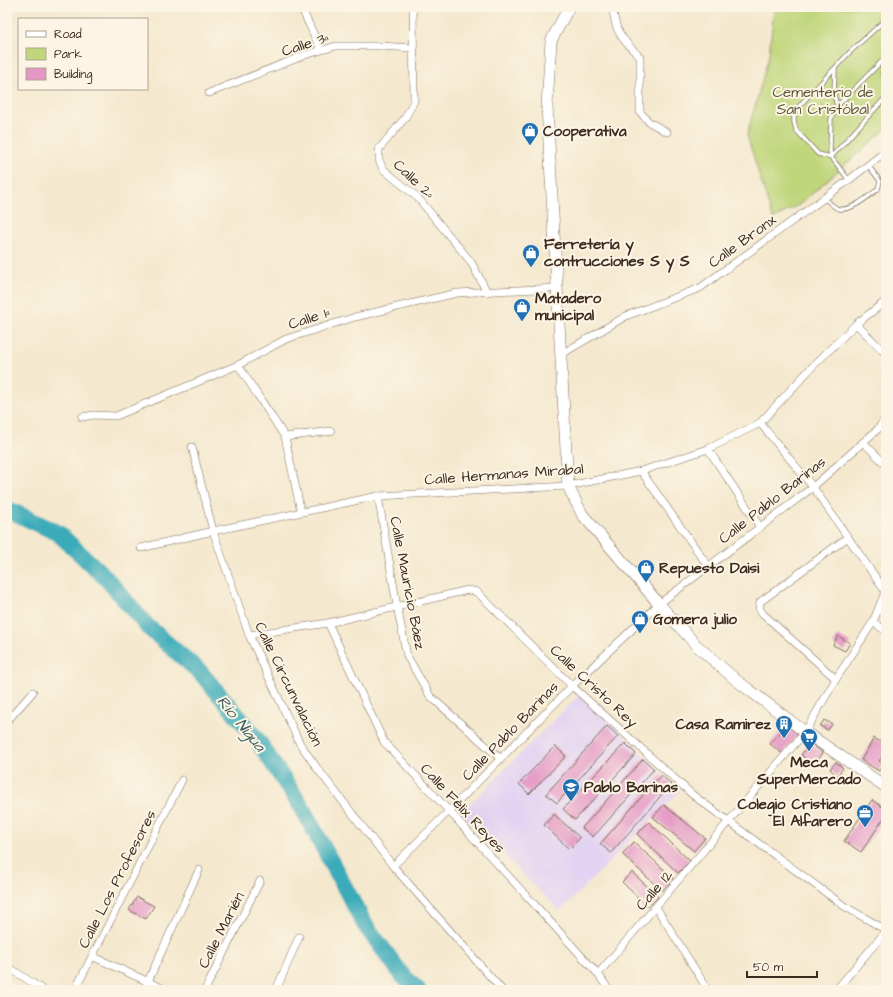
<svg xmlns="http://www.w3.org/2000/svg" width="893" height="997" font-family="'Architects Daughter',sans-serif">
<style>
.built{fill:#e3d3f2}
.green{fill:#bfd67a;stroke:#7d804c}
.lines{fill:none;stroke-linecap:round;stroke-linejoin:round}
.river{stroke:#3babb9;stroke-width:17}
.building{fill:#e497c4}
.service-casing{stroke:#7c6c5c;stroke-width:5}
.minor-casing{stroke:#7c6c5c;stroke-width:8}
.secondary-casing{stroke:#7c6c5c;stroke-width:12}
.service{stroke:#fff;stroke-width:3.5}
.minor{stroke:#fff;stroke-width:7}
.secondary{stroke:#fff;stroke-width:11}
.labels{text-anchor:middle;stroke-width:4;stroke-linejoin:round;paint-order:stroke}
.street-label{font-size:15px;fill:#3b2a1e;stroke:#fcf5e5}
.park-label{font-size:15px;fill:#5c5535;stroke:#fcf5e5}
.poi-label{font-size:15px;font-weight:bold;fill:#3b2a1e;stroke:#fcf5e5;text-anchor:start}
.water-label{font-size:16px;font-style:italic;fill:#3b5e5c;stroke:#fcf5e5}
</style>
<rect width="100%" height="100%" fill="#fcf5e5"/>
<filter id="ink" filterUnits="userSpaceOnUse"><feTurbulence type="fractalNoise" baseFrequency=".025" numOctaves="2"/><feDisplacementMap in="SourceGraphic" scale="8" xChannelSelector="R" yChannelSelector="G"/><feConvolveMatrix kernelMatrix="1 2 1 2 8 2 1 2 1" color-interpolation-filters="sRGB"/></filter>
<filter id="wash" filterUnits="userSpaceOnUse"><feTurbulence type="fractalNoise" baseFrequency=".012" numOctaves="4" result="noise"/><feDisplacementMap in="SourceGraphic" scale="16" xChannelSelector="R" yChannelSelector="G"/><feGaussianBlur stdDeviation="0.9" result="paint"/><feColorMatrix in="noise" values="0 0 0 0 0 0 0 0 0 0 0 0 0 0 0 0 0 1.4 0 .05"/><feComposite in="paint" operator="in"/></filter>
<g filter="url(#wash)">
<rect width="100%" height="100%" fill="#f4e8ce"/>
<!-- built -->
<polygon class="built" points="581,693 680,791 560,911 461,813"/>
<!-- green -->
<polygon class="green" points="774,7 886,7 886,129 800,204 773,219 747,135 769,56"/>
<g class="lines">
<!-- river -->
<polyline class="river" points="7,509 58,533 106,578 148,627 200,672 254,735 301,806 365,925 403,976 418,990"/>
</g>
<g id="blocks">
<!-- building -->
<g class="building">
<polygon points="838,636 850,643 845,651 833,645"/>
<polygon points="824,720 832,724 828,730 820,726"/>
<polygon points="786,725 798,734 783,754 770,744"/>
<polygon points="607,726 618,736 557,803 546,794"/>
<polygon points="874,738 886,745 886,750 879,761 884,764 879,771 861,760"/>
<polygon points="625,743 636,754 575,820 563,809"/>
<polygon points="810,743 823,753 814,765 801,755"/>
<polygon points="555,746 566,756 529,794 519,784"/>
<polygon points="643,759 654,769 593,837 582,828"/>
<polygon points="836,762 843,768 837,776 830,769"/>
<polygon points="661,775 671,784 611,853 600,844"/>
<polygon points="872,800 886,809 886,815 861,852 844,841"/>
<polygon points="664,805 705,838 694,851 653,817"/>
<polygon points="554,814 580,838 569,849 544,825"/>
<polygon points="649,822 690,861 678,873 637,834"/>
<polygon points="634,842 673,878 662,891 622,854"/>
<polygon points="632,872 658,897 648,907 622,882"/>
<polygon points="137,897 154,906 146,919 129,910"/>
</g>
</g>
</g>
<g filter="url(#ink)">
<use href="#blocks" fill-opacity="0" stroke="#7c6c5c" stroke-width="1"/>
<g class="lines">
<defs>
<g id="service">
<polyline points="886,19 849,53 800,105 794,114 794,122 796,130 818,154 831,157 886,97"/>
<polyline points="835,69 834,95 837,106"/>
<polyline points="849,180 831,157 830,150 831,119 837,106 886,57"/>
<path d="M824 198C828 201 834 208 839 209 852 211 869 196 878 189L880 181 868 165"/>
</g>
<g id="minor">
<polyline points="301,7 321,50"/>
<polyline points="413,7 414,101 405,118 379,149 379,160 383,169 418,198 471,262 487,292"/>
<path d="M613 7C614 32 623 40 640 57V112L649 122 667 132"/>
<polyline points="209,93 305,55 336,46 380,46 413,48"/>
<polyline points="856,324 886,354"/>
<polyline points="560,355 626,316 700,288 849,180 886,151"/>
<polyline points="238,365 285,437 301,512"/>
<polyline points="82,417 94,415 116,416 238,365 286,339 355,317 457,293 557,288"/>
<polyline points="760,423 813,487 885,591"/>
<polyline points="285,437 331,431"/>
<polyline points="863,442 886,465"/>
<polyline points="192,447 213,531 249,635 300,744 320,772 393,866 502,990"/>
<polyline points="708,449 760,527"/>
<polyline points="641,471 708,566"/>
<polyline points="378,496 397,606 407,656 430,696 501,759"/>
<polyline points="141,548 213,531 378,496 568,486 641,471 708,449 760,423 812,367 856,324 886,301"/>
<polyline points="873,622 886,631"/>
<polyline points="328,623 384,742 449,811 598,974 609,990"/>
<polyline points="249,635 328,623 468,590 477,592 572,686 694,796 844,906 886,930"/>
<polyline points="836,679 763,614 759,608 760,602 848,537"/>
<polyline points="7,721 33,692"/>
<polyline points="393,866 449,811 572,686 659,604 813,487 878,429 886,417"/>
<polyline points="656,907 708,990"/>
<polyline points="92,956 166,990"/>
<polyline points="7,966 43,990"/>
<polyline points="598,974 805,732 836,679 873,622 886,590"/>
<polyline points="75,990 182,780"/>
<polyline points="144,990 199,870"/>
<polyline points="205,990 260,881"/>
<polyline points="276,990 299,937"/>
<polyline points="836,990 886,931"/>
</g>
<polyline id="secondary" points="569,7 551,41 547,106 568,486 582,514 659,604 696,645 736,680 805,732 886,787"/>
</defs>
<!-- service casing -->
<use href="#service" class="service-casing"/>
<!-- minor casing -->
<use href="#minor" class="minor-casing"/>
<!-- secondary casing -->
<use href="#secondary" class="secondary-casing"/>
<!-- service -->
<use href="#service" class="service"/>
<!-- minor -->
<use href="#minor" class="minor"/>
<!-- secondary -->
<use href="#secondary" class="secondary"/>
</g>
</g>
<!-- icons -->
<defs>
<symbol id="shop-pin" viewBox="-11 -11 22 30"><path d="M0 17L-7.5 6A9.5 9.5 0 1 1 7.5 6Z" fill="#1f6fb2" stroke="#fcf5e5"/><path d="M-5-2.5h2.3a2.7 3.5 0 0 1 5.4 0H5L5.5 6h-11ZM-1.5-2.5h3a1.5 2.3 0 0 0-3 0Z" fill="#fff"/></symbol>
<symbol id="building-pin" viewBox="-11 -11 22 30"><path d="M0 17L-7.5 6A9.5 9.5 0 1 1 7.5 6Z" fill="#1f6fb2" stroke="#fcf5e5"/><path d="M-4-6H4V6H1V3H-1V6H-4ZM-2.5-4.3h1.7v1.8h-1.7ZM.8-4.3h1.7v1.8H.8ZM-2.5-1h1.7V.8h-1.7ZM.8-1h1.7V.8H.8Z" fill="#fff"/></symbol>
<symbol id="supermarket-pin" viewBox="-11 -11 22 30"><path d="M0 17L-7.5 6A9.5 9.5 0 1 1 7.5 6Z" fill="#1f6fb2" stroke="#fcf5e5"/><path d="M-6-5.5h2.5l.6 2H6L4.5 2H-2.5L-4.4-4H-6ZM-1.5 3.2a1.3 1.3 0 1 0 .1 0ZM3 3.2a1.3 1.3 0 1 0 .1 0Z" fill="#fff"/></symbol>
<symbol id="school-pin" viewBox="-11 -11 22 30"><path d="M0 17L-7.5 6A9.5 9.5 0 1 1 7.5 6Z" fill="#1f6fb2" stroke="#fcf5e5"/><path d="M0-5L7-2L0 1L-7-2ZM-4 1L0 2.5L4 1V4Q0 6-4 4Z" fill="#fff"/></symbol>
<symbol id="office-pin" viewBox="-11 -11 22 30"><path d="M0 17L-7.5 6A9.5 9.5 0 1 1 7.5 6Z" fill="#1f6fb2" stroke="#fcf5e5"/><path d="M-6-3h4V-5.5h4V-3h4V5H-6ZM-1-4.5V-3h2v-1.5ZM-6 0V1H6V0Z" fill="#fff"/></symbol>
</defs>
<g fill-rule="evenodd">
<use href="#shop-pin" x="520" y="121" width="20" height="27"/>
<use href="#shop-pin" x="521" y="243" width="20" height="27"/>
<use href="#shop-pin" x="512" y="297" width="20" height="27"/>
<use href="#shop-pin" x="636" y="558" width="20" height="27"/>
<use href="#shop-pin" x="630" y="609" width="20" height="27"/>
<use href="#building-pin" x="774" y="714" width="20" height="27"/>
<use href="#supermarket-pin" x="799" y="727" width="20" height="27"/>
<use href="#school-pin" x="561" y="777" width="20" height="27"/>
<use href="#office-pin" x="855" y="803" width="20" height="27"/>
</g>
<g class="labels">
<!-- street labels -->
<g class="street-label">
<text transform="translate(305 44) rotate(-18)" y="5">Calle 3ª</text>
<text transform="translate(414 179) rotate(43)" y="5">Calle 2ª</text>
<text transform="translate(742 241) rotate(-36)" y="5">Calle Bronx</text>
<text transform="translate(309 318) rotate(-18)" y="5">Calle 1ª</text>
<text transform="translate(504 474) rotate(-4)" y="5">Calle Hermanas Mirabal</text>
<text transform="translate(772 500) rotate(-38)" y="5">Calle Pablo Barinas</text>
<text transform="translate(408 583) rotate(79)" y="5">Calle Mauricio Báez</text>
<text transform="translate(289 684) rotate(64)" y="5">Calle Circunvalación</text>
<text transform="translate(594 686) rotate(43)" y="5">Calle Cristo Rey</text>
<text transform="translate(510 731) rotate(-46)" y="5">Calle Pablo Barinas</text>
<text transform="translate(463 808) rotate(47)" y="5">Calle Félix Reyes</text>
<text transform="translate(117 879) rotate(-63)" y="5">Calle Los Profesores</text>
<text transform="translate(654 890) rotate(-49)" y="5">Calle 12</text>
<text transform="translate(221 930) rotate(-63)" y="5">Calle Marién</text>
</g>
<!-- park labels -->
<g class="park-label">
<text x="823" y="97">Cementerio de<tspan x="823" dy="17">San Cristóbal</tspan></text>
</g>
<!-- poi labels -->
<g class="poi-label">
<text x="543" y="136">Cooperativa</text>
<text x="544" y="249">Ferretería y<tspan x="544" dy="17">contrucciones S y S</tspan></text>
<text x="535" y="303">Matadero<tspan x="535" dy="17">municipal</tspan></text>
<text x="659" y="573">Repuesto Daisi</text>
<text x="653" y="624">Gomera julio</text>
<text x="771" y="729" text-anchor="end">Casa Ramirez</text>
<text x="809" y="767" text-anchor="middle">Meca<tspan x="809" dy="17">SuperMercado</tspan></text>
<text x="584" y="792">Pablo Barinas</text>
<text x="852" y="809" text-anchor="end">Colegio Cristiano<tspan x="852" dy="17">El Alfarero</tspan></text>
</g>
<!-- water labels -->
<g class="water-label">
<text transform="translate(242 723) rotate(51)" y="6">Río Nigua</text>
</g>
</g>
<!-- margin -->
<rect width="893" height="997" fill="none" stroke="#fcf5e5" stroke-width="24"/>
<!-- legend -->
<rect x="18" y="18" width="130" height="72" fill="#fcf5e5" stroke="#afa495"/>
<rect x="26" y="31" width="20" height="6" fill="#ffffff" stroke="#afa495"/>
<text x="54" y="38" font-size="12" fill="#3b2a1e">Road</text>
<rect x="26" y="48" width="20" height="12" fill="#bfd67a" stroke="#afa495"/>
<text x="54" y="58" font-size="12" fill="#3b2a1e">Park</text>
<rect x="26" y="68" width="20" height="12" fill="#e497c4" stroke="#afa495"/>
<text x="54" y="78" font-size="12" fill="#3b2a1e">Building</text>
<!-- scale -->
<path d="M747 971v6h70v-6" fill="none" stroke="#3b2a1e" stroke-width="2"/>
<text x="753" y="971" font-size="12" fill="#3b2a1e" stroke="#fcf5e5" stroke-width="3" paint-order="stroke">50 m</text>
</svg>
